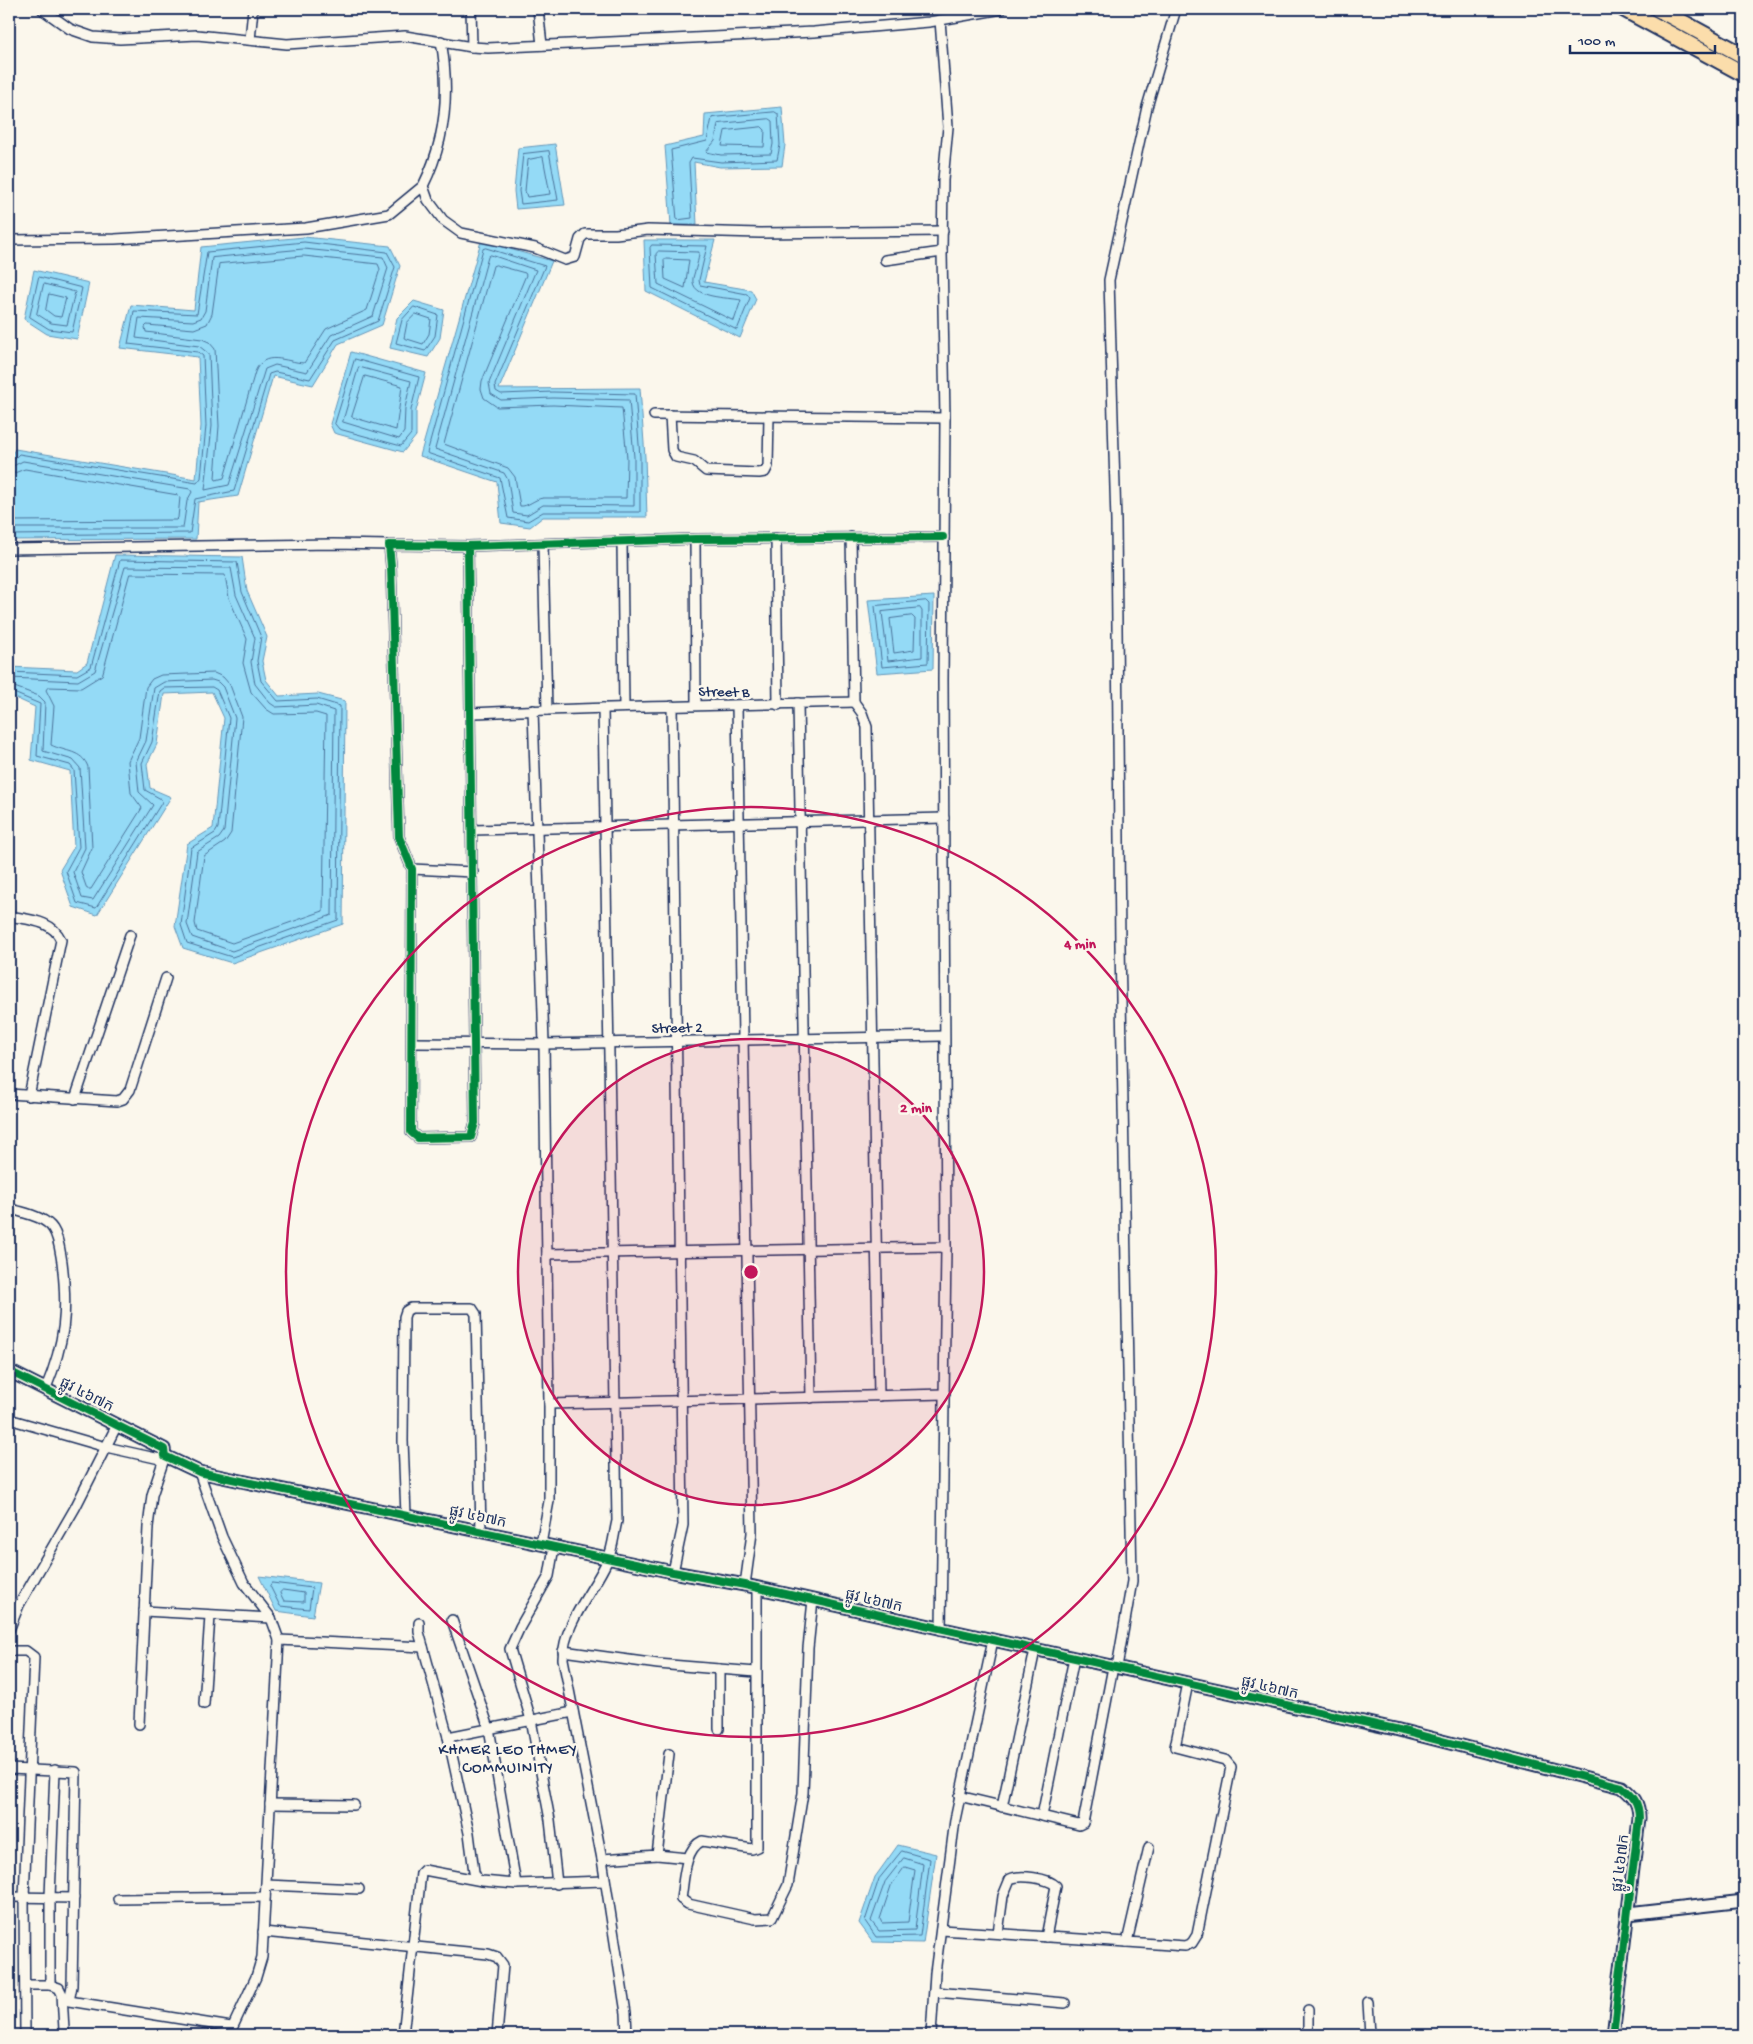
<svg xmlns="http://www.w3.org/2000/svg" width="1753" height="2044" font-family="'Gochi Hand','Noto Sans Khmer',sans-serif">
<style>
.water{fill:#94daf6;stroke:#6496b9}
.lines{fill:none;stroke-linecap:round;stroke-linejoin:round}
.shore{stroke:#4b739b;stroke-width:1}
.minor-casing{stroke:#1b2f5e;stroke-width:12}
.tertiary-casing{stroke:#1b2f5e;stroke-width:15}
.primary-casing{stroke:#1b2f5e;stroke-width:19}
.minor{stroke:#fbf7ec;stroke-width:9}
.tertiary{stroke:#fbf7ec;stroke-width:11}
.primary{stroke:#fbddab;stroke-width:15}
.cycleway-casing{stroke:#fbf7ec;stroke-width:11}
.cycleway{stroke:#00873e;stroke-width:8}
.ring{fill:none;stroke:#c2185b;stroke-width:2.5}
.labels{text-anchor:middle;stroke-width:5;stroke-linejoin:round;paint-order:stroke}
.street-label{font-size:15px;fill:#1b2f5e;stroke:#fbf7ec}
.neighbourhood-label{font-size:16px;letter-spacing:1px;fill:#1b2f5e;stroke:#fbf7ec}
.centre{fill:#c2185b;stroke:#fbf7ec;stroke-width:2.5}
.ring-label{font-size:15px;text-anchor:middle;font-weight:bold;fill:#c2185b;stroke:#fbf7ec;stroke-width:5;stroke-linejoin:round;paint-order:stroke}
</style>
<rect width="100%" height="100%" fill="#fbf7ec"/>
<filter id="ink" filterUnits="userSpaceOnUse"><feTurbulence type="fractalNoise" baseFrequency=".02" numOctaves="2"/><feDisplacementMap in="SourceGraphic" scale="10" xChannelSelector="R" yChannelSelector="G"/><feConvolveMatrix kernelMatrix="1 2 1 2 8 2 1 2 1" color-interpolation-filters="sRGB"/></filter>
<g filter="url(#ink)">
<!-- water -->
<g class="water">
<polygon points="782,107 785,145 782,166 720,167 694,162 697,225 671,225 665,146 704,137 705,114"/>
<polygon points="555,144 565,205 516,209 514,191 518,148"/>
<polygon points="304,237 390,246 400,266 382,325 338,344 313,385 273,376 238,496 198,502 196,539 9,540 9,460 15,449 196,479 201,426 198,357 120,348 131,305 194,310 201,247"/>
<polygon points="644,240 715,240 704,282 751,290 756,299 740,338 646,291"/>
<polygon points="481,241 552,261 499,389 640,388 645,457 647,517 543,517 530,527 501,523 497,482 420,456"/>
<polygon points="34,270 89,283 77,339 47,334 24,319"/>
<polygon points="414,301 444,310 440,338 428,357 390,348 397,318"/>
<polygon points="351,352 426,373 416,411 416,436 403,452 334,433 330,424"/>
<polygon points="115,555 242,557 247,591 267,637 262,661 266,680 279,696 318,694 345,701 343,924 232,963 183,948 175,926 187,844 213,828 224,718 212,692 164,694 157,744 147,764 150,788 171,797 97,915 73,907 60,870 74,847 70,771 31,760 35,707 9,695 9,667 77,670 87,663"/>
<polygon points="934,596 933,669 877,673 868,600"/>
<polygon points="259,1576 319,1583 313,1616 276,1611"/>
<polygon points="898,1845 936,1854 923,1943 873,1942 859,1923 875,1877"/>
</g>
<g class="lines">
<!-- shore -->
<g class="shore">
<polygon points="775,112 778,114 780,145 777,160 721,162 692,158 689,163 692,218 677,220 671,150 707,141 712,118"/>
<polygon points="769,119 772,121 773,144 771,154 721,155 706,152 715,141 718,124"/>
<polygon points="762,127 765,130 764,147 722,146 725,131"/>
<polygon points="549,151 558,200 521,204 519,191 523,154"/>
<polygon points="543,157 550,194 527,197 525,191 528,160"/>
<polygon points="652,245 707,246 699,280 700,285 747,294 750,298 737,330 652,288 650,248"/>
<polygon points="486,248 545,266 495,385 496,391 501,394 553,392 635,394 640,457 640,512 543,512 528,521 508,518 500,478 427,453 483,249"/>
<polygon points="304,249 383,257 388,268 373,316 331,335 307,372 275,365 265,369 229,485 205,490 212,426 209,354 199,346 136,338 139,318 193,321 201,318 205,311 212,258"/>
<path d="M659 251 699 252C699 260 695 270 693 278 690 299 728 297 741 300L734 321 658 284 656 254Z"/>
<polygon points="491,255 536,270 489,383 491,394 501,400 553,398 629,400 634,457 634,506 543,505 527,515 513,513 508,480 504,473 435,449 488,257"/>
<path d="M304 256 378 264 380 269 367 310 326 329 304 363C286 362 264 349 255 372L224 478 216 480 215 478 219 426 215 349 209 342 202 339 146 332 145 327 147 325 194 329 207 324 212 314 219 264Z"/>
<polygon points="666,259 689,260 685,288 665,279 664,261"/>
<path d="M496 265 525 273 526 275 482 381 481 389 484 398 497 407 553 405 622 408 627 458 626 498H543C534 499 528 507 520 506L515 477 508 468 444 444 493 266Z"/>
<polygon points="39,277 82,288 72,332 49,329 30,317"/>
<polygon points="44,284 75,292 67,325 51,323 37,314"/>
<polygon points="49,294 66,298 61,317 54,316 46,310"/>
<polygon points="414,307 438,315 435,336 425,351 396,343 402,320"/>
<polygon points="416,314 431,319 429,334 423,344 404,338 407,323"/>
<polygon points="355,359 419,377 411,410 411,434 401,446 339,429 335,424"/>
<polygon points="359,367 411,381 405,408 404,432 399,439 343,422"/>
<polygon points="365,376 402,386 396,430 352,417"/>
<polyline points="9,461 13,460 19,454 197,483 201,478 206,426 203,356 198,352 128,344 134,311 197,314 207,252 304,242 387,252 395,267 378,321 335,340 310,379 275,372 269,374 234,491 195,499 190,533 9,535"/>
<polyline points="9,468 23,461 190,489 192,492 187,501 183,528 9,528"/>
<polyline points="9,475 25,469 178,495 180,497 178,518 176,520 9,521"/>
<path d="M130 574 225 575 229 598 247 639 243 663 251 692 266 709 274 714 316 713 326 716 323 911 232 943 197 931 195 923 204 856 225 842 231 833 242 717 230 685 223 677 214 673 161 675 152 679 146 687 139 738 128 761 131 793 142 808 91 889H87L81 872 92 848 88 767C82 750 65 752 51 745L54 706 46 690 48 687 81 688 102 675Z"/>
<polygon points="926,601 929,604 928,663 882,667 875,606"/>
<polygon points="920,608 922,611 922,657 888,661 882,612"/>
<polygon points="912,616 915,619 914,650 894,653 890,619"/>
<polyline points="9,672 77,675 91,667 120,560 237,562 242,592 261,637 257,661 261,681 278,701 317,699 340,706 338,920 232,957 187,943 181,925 191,848 215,833 218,828 229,718 217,690 212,687 164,688 160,691 152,742 142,763 145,790 161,799 162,802 96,908 77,903 66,871 79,847 74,770 70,765 37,756 40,704 9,691"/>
<polyline points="9,678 78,681 95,671 125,567 231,568 236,595 255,638 251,662 255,684 270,703 276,707 316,705 334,711 332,915 232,951 192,937 187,924 197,852 219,838 224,831 235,718 223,687 218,682 212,680 164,682 154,688 146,741 136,762 139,792 153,805 93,900 82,898 73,872 85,848 80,768 73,760 43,751 45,702 39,696 9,685"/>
<polygon points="272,1583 312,1588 309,1609 280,1606 270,1586"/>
<polygon points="283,1590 304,1593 304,1602 284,1601 280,1593"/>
<polygon points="902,1851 930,1859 920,1936 876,1937 865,1921 879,1879"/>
<polygon points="904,1858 923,1864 915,1930 879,1931 871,1921 885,1882"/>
<polygon points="905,1867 915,1870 908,1922 882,1923 880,1919 891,1886"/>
</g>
<defs>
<g id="minor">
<polyline points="42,9 70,29 93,37 120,39 197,35 287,44 405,36 472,47 488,48 814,32 929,22 1002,9"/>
<polyline points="471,9 472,47"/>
<polyline points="538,9 542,45"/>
<polyline points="940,20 948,127 943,180 942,252 945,418 943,680 946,1247 941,1630"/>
<polyline points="250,40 253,9"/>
<path d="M441 41C450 91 446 140 423 186L428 200 443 220 461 233 535 248 565 260 575 257 580 239 585 234H616L648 230 760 233 943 231"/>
<polyline points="9,240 115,239 306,228 389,214 423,186"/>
<polyline points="885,260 942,252"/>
<polyline points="654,415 945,418"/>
<polyline points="670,415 672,450 676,457 694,461 706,471 759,473 765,472 768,466 769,416"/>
<polyline points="851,537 854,702"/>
<polyline points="776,538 778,705"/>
<polyline points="695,539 696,704"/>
<polyline points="622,542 624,707"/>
<polyline points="543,544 547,710"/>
<polyline points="468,546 475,1123 471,1137 418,1138 411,1132 412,869 399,837 391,566 389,545 468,546 695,539 943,537"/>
<polyline points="9,549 333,544 389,545"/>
<polyline points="854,702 862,713 867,727 879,1396"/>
<polyline points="798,703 811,1398"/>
<polyline points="672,706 683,1525 673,1572"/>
<polyline points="737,706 752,1533 745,1585"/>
<path d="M603 708 617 1521C614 1533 613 1548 608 1559 594 1591 563 1623 563 1659L602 1859 626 2013 627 2035"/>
<polyline points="533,710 544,1044 549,1404 549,1501 541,1544"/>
<path d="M472 713C599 707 727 705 854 702"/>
<polyline points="472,830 944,818"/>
<polyline points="412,869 473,872"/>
<path d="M9 916C29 920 52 920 61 940L29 1096"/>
<polyline points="412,1043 544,1044 943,1036"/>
<polyline points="9,1094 117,1101 123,1099 130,1090 166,978"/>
<polyline points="75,1099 130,935"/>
<path d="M9 1208C22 1213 45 1216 53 1229 59 1238 60 1251 62 1262 68 1311 65 1342 46 1388"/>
<polyline points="547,1254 946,1247"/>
<polyline points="549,1404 945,1394"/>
<polyline points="9,1419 106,1447 160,1459 165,1456"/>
<polyline points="199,1472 222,1537 244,1583 271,1618 279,1640 262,1957 256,1977 229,2035"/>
<polyline points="406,1515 403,1441 404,1317 406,1311 411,1308 472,1308 476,1314 481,1531"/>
<polyline points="554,1547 549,1576 520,1627 510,1649 531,1720 550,1820 557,1884"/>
<path d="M757 1588V1847L752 1849 702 1841C684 1849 684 1881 681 1899L688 1904 755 1919 772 1918 788 1885 803 1793 808 1648 813 1600"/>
<polyline points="144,1611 271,1618"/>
<polyline points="452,1620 489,1728 516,1884"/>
<polyline points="419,1623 419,1632 448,1737 469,1833 474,1872 477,1879"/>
<polyline points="9,1630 19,1605 75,1508 117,1425"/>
<polyline points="279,1640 423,1647"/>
<polyline points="9,1651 26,1651 34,1657 24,1897 25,2035"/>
<polyline points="563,1651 658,1664 756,1672"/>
<polyline points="1117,1667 1132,1581 1120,945 1116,522 1109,280 1147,107 1176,9"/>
<polyline points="204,1704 210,1616"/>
<polyline points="139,1724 148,1527 152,1495 165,1456"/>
<polyline points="719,1729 719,1669"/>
<polyline points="448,1737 573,1712"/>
<polyline points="9,1769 76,1772 72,1986 69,2001 231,2027"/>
<polyline points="959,1796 1079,1825 1083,1823 1113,1667"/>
<polyline points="270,1804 354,1805"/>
<polyline points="1002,1807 1035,1650"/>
<polyline points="1042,1816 1074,1658"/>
<polyline points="1149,1847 1127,1942 1185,1946 1192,1943 1197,1935 1231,1767 1225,1760 1175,1747 1188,1683"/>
<polyline points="657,1855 688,1858"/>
<polyline points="602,1859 657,1855 669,1754"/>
<polyline points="266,1885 359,1889"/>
<polyline points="9,1897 74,1898"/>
<polyline points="118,1899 265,1897"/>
<polyline points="941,1930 1127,1942"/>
<polyline points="263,1932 488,1954 497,1957 503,1965 497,2035"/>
<path d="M998 1933 1003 1896 1010 1879C1020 1874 1048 1878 1056 1886L1046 1937"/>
<polyline points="26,1985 50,1985 59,1988 62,1994 64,2030 61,2035 51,2035"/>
<polyline points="50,1985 50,1897 55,1770"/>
<polyline points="935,1992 1065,2003"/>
<polyline points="1368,2002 1370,2035"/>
<polyline points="1308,2010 1308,2035"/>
<polyline points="403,2035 421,1873 424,1870 482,1881 516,1884 605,1881"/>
<polyline points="931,2035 935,1973 955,1820 993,1640"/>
</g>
<g id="tertiary">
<path d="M9 1371 164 1449 165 1456 199 1472 673 1572 745 1585 1395 1729 1622 1787C1633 1796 1639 1802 1639 1818L1613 2035"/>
<polyline points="1628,1914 1744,1901"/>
</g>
<g id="primary">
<polyline points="1624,9 1744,74"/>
<polyline points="1658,9 1744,56"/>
</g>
</defs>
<!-- minor casing -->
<use href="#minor" class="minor-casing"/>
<!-- tertiary casing -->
<use href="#tertiary" class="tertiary-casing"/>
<!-- primary casing -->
<use href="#primary" class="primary-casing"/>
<!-- minor -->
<use href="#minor" class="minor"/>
<!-- tertiary -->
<use href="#tertiary" class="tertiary"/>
<!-- primary -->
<use href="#primary" class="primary"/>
<defs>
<g id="cycleway">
<polyline points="468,546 475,1123 471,1137 418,1138 411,1132 412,869 399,837 391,566 389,545 468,546 695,539 943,537"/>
<path d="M9 1371 164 1449 165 1456 199 1472 673 1572 745 1585 1395 1729 1622 1787C1633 1796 1639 1802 1639 1818L1613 2035"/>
</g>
</defs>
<!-- cycleway casing -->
<use href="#cycleway" class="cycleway-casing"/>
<!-- cycleway -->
<use href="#cycleway" class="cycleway"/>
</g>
</g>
<!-- distance rings -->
<circle cx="751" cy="1272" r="233" fill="#c2185b" fill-opacity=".12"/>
<g class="ring">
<circle cx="751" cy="1272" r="233"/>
<circle cx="751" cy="1272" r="465"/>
</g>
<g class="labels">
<!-- street labels -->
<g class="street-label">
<text transform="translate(724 691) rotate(1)" y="5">Street B</text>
<text transform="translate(677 1027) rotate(-1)" y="5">Street 2</text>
<text transform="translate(87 1394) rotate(27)" y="5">ផ្លូវ ៤៦៧ក</text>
<text transform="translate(478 1516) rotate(12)" y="5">ផ្លូវ ៤៦៧ក</text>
<text transform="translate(874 1600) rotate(13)" y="5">ផ្លូវ ៤៦៧ក</text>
<text transform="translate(1270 1687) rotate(13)" y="5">ផ្លូវ ៤៦៧ក</text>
<text transform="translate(1620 1863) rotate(-83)" y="5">ផ្លូវ ៤៦៧ក</text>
</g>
<!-- neighbourhood labels -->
<g class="neighbourhood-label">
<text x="508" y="1754">KHMER LEO THMEY<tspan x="508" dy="18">COMMUINITY</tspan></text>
</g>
</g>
<circle cx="751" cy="1272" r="8" class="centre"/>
<g class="ring-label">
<text x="1080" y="948">4 min</text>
<text x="916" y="1112">2 min</text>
</g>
<!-- margin -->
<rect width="1753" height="2044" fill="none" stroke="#fbf7ec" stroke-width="30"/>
<rect x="15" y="15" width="1723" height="2014" fill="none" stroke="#1b2f5e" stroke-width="2" filter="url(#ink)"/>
<!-- scale -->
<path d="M1570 45v8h145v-8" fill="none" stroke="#1b2f5e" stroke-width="2.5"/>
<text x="1578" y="45" font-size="15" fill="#1b2f5e" stroke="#fbf7ec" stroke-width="4" paint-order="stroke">100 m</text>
</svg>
